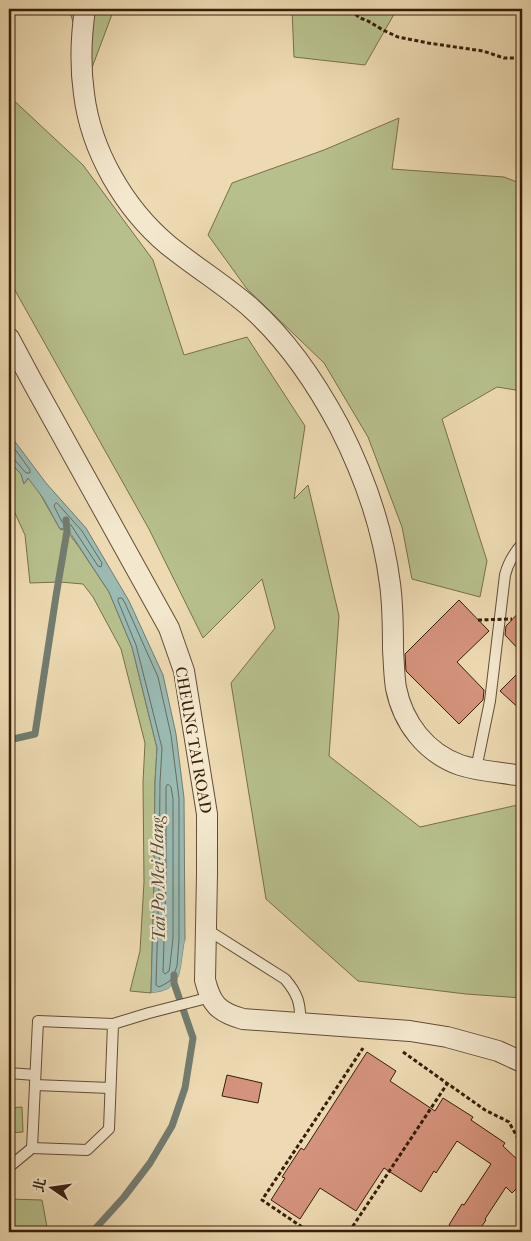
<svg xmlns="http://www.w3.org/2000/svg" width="531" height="1241" font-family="'IM FELL French Canon','Noto Serif TC',serif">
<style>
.green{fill:#b7c08d;stroke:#776f4c}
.water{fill:#9abab2;stroke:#727c6f}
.pier{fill:#eddab2}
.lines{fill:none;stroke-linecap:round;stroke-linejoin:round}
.shore{stroke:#686c5e;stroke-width:1}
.stream{stroke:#727c6f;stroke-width:7}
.building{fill:#d4937c;stroke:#371e0b}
.lane-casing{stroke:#644d35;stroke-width:12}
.street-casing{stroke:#644d35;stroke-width:22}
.path{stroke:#371e0b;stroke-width:3;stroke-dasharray:4 2.5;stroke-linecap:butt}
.lane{stroke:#f3e7cd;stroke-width:10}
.street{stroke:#f3e7cd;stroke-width:20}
.path-bridge{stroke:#371e0b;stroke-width:3;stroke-dasharray:4 2.5;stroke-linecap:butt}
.labels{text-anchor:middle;stroke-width:4.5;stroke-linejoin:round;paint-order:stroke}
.street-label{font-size:16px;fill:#371e0b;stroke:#f3e7cd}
.water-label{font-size:18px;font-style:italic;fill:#554d3d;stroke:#f3e7cd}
</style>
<rect width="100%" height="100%" fill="#eddab2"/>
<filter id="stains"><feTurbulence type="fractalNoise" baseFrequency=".004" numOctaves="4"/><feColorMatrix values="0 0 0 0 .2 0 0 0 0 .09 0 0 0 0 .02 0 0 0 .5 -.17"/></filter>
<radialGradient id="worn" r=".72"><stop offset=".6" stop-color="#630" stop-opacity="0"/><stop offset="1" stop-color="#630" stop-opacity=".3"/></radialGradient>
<!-- green -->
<g class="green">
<polygon points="69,9 114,9 78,105 74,25"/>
<polygon points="292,9 397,9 365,65 294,57"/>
<polygon points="9,96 83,165 153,260 184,355 247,337 305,426 294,499 308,485 339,616 329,756 420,827 522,804 522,998 466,994 358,981 266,899 231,683 275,628 262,579 203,638 149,529 12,285 9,277"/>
<polygon points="399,118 392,169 504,177 522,184 522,391 497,387 442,419 487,561 480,597 412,579 402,527 368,437 324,363 247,289 208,235 232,183 324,150"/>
<polygon points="9,461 21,474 24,484 30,476 60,529 67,531 79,547 109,592 132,647 157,748 155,782 154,881 151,993 130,991 140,951 144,882 143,782 145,743 121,649 93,597 83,584 60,582 30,583 25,535 9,500"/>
<polygon points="22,1107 23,1132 9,1133 9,1108"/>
<polygon points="9,1199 42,1200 48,1232 9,1232"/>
</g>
<!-- water -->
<polygon class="water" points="9,430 13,439 46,483 86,528 129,601 163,675 176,734 184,798 185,939 181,967 179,976 174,983 168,989 160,992 151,993 154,881 155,782 157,748 132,647 109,592 67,528 60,529 43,498 28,478 24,484 21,474 9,461"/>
<!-- pier -->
<polygon class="pier" points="185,939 186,945 184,968 181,977 176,985 169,991 160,995 151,996 151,993 160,992 168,989 174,983 179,976 181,967"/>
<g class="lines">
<!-- shore -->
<g class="shore">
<polyline points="9,441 30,470 30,473 26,473 14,459 9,458"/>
<polygon points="57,503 82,531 102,563 101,567 98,566 71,525 62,522 54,506 55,504"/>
<polygon points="119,598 122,598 125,603 158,677 171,735 179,798 179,939 177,966 174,974 171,980 165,984 159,987 156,985 159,881 160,782 162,748 136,645 118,601"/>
<polygon points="169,785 171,787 173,799 173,938 170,965 169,971 165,974 163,972 166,882 166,787 167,785"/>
</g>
<!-- stream -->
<g class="stream">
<polyline points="9,740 35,734 56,596 67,531 66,520"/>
<polyline points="88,1232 95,1229 124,1197 150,1163 172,1126 185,1088 193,1038 174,983 174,975"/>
</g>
</g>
<!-- building -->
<g class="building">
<polygon points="459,600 489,631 457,662 484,690 483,700 459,724 406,671 405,654"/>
<polygon points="522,609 522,653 505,635 506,626"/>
<polygon points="522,669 522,711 500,691"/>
<polygon points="367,1052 396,1071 390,1081 435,1111 443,1098 473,1117 471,1120 505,1143 503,1146 522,1164 522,1183 512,1193 506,1187 485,1219 486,1220 478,1232 459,1232 449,1225 462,1204 464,1205 491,1164 457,1141 436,1173 434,1171 421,1192 384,1168 356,1211 320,1188 300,1219 271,1200 285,1178 282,1177 301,1148 304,1150"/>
<polygon points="227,1075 262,1083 258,1103 222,1096"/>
</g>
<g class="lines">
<defs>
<g id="lane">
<path d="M476 769 490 701 505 575C508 563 514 553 522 544"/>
<path d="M206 929 285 979C297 993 301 1003 300 1022"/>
<polyline points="113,1024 109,1129 87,1150 32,1148 38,1021 113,1024 149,1013 211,997"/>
<polyline points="9,1073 35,1075"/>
<polyline points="35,1085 110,1088"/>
<polyline points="9,1167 32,1148"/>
</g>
<g id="street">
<path d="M85 9C81 37 80 66 84 94 91 151 124 208 168 245 195 267 225 285 251 308 288 341 316 383 339 426 364 475 383 529 390 584 393 606 393 628 393 650 394 663 394 676 396 688 403 723 426 753 460 765 478 771 498 772 516 775L522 774"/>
<path d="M9 338 32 381 169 628 184 671 207 814V874L205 980C211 1004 218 1012 243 1019L410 1031 447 1037 498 1051 522 1062"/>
</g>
</defs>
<!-- lane casing -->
<use href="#lane" class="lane-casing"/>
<!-- street casing -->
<use href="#street" class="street-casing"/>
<!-- path -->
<g class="path">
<polyline points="352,9 355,14 360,18 368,21 383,30 398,37 428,43 483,51 504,58 522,58"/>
<polyline points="403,1052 441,1079 485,1110 509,1122 522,1146"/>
<polyline points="321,1232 302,1227 262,1200 363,1048"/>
<polyline points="349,1232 447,1084"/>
</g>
<!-- lane -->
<use href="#lane" class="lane"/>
<!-- street -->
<use href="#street" class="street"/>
<!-- path-bridge -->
<polyline class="path-bridge" points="478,620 512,619"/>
</g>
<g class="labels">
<!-- street labels -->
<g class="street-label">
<text transform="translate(194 740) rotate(80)" y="6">CHEUNG TAI ROAD</text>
</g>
<!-- water labels -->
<g class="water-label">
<text transform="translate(158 879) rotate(-91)" y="6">Tai Po Mei Hang</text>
</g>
</g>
<!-- margin -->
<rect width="531" height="1241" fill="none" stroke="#eddab2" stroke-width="30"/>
<rect x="10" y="10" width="511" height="1221" fill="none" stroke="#371e0b" stroke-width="2.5"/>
<rect x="15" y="15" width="501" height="1211" fill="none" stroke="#371e0b"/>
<!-- north arrow -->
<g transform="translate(52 1188) rotate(283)" stroke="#f3e7cd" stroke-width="4" paint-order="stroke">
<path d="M0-4L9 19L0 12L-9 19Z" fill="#371e0b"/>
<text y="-8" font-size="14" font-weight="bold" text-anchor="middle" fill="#371e0b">北</text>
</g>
<rect width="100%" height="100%" filter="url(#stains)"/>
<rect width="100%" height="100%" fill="url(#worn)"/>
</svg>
